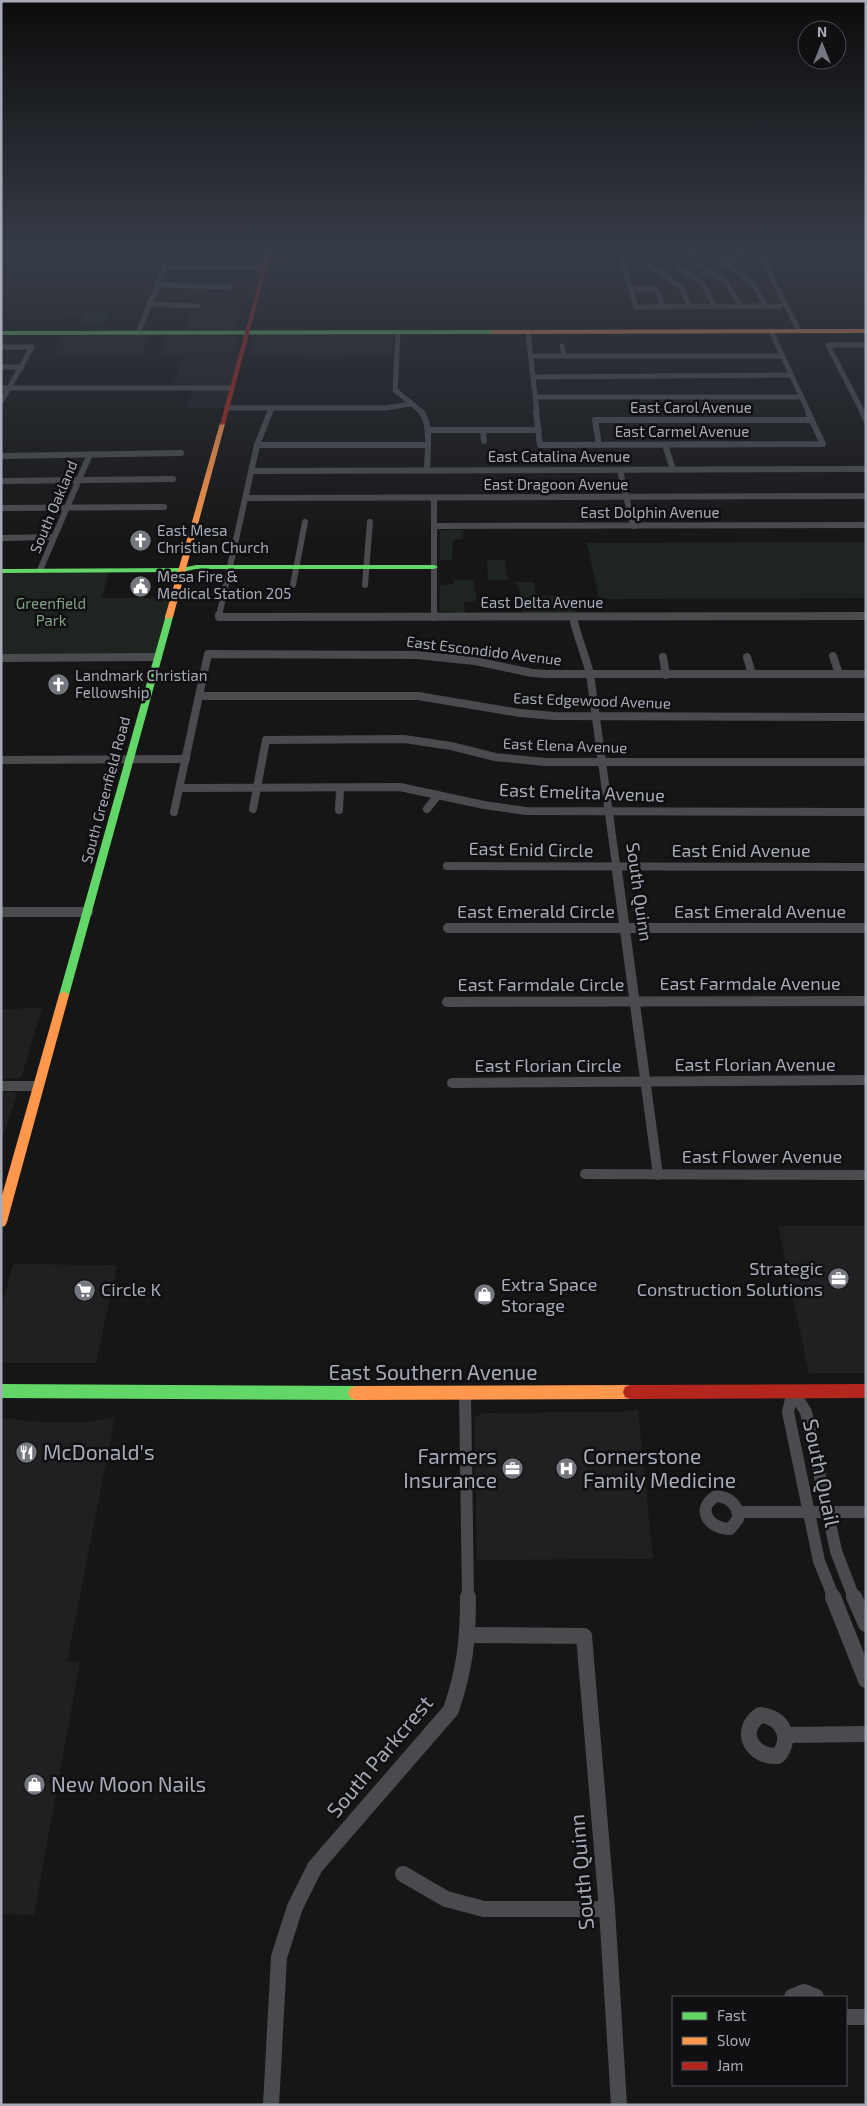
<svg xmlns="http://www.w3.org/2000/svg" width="867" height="2106" font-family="'Exo 2',sans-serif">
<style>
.built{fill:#202022}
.green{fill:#1e2520}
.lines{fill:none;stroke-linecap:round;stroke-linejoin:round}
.street-far5{stroke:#4a4b4f;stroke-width:5}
.street-far4{stroke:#4a4b4f;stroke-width:6}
.street-far3{stroke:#4a4b4f;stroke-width:8}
.street-far2{stroke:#4a4b4f;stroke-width:10}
.street-far1{stroke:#4a4b4f;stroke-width:12}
.street{stroke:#4a4b4f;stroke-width:16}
.fast{fill:#63d668;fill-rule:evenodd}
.slow{fill:#ff974d;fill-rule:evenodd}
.jam{fill:#b3261e;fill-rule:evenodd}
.labels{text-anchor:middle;stroke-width:5;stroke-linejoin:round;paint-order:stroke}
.far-street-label{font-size:15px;fill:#a7abb7;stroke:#101012}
.far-poi-label{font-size:15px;fill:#a7abb7;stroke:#101012;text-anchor:start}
.far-park-label{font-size:15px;fill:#7ea282;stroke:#101012}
.street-label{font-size:18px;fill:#a7abb7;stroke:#101012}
.poi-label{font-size:18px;fill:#a7abb7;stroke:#101012;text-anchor:start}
.near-street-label{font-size:21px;fill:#a7abb7;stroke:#101012}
.near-poi-label{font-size:21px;fill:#a7abb7;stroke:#101012;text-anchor:start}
</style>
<rect width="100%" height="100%" fill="#161616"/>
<!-- built -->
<g class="built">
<polygon points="192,310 241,310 237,326 233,329 186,328"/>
<polygon points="149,335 142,354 53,354 63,336"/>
<polygon points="167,335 239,336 234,353 241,354 226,408 187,408 194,388 172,388 184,354 160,354"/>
<polygon points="257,335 390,335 394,336 392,356 300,357 300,354 248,354 252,337"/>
<polygon points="42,1008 22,1075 19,1078 1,1079 1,1009"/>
<polygon points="1,1091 13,1092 17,1095 1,1143"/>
<polygon points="778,1226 866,1226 866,1373 809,1373"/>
<polygon points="13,1264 117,1265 96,1363 1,1363 1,1309"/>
<polygon points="638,1409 653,1559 477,1560 474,1421 475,1417 482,1413 623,1412"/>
<polygon points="115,1417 67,1661 80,1662 34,1915 1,1914 1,1418 42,1422 87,1422"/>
</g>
<!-- green -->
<g class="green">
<polygon points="113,254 119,256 13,257 16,255"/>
<polygon points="66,312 109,312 103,325 80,325 85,315 66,313"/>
<polygon points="443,530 462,530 463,539 453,540 452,560 440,560 440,532"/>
<polygon points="866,542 866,598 599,599 587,543"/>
<polygon points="487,560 505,560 507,577 510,580 488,580"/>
<polygon points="110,570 101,598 174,598 158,657 1,657 1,571"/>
<polygon points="454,580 474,580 476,598 474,602 464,602 465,613 439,611 440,585 453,584"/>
<polygon points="514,582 534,582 536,595 575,597 577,612 523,612 520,590"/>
</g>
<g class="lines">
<!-- street-far5 -->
<g class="street-far5">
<polyline points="620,251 636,307 780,306"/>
<polyline points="645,251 651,266 681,287 689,306"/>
<polyline points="668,251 677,267 703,284 715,306"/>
<polyline points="691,251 699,264 726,282 740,306"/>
<polyline points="716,251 726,264 752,283 767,307"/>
<polyline points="758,251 799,331"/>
<polyline points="720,259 742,259 738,251"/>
<polyline points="157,285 230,287"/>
<polyline points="631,289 656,289 664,307"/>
<polyline points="149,304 198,306"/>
<polyline points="771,331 809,413"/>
<polyline points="398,332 395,390 423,413"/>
<polyline points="528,332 537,413"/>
<polyline points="138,333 165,267 264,267"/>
<polyline points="562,346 564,356"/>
<polyline points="1,347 32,347 1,402"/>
<polyline points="531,356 782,356"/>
<polyline points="1,367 22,367"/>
<polyline points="533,377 791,375"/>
<polyline points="1,388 232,388"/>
<polyline points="535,397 801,397"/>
<polyline points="226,408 386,408 410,404"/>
<polyline points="270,413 272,408"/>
<polyline points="863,413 828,345 866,345"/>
</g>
<!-- street-far4 -->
<g class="street-far4">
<path d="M421 412C432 422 427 456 427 470"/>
<polyline points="536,412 540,445 823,444 808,412"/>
<polyline points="862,412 866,419"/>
<polyline points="428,430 539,430"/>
<polyline points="483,430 484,441"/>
<polyline points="257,445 427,445"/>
<polyline points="599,445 595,420 812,420"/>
<polyline points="665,445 673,469"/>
<polyline points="1,456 181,453"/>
<polyline points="620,470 633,526"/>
<polyline points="252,471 866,469"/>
<polyline points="1,481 173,479"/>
<polyline points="246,498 866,496"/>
<polyline points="434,498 434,616"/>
<polyline points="1,508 164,507"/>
<polyline points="434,526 866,525"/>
<polyline points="1,538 54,537"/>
<polyline points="40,570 90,454"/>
<polyline points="293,585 305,522"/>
<polyline points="365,585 370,522"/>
<polyline points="219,616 257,445 270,412"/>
<polyline points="704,616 866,616"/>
</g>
<!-- street-far3 -->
<g class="street-far3">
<polyline points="219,615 219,617 866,616"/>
<polyline points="434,615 434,617"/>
<path d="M573 617C577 637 585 654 590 674L617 872"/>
<polyline points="833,656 839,674"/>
<polyline points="663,657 666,675"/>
<polyline points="747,657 752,674"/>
<polyline points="1,658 158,657"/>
<polyline points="200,696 418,696 520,713 554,716 866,717"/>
<polyline points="1,760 186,759"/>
<polyline points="180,788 400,787 484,805 526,811 866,812"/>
<polyline points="253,809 266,740 404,739 451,746 495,757 545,762 866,762"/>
<polyline points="427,809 438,795"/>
<polyline points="339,810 340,788"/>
<polyline points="174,812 208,654 416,655 475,661 532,673 547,674 866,674"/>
<polyline points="447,866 866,867"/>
</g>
<!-- street-far2 -->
<g class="street-far2">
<polyline points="617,871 658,1175"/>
<polyline points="1,912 88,912"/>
<polyline points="448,928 866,928"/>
<polyline points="447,1002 866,1001"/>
<polyline points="452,1083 866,1080"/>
<polyline points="1,1086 39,1086"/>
<polyline points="585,1174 866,1175"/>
</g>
<!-- street-far1 -->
<g class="street-far1">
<polyline points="793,1391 788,1412 819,1561 834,1598"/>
<polyline points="793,1391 806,1412 836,1551 854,1598"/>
<polyline points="465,1392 468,1598"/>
<path d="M716 1496C729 1497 739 1505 738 1519L730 1529C709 1529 695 1509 716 1496Z"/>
<polyline points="739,1512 866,1512"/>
</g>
<!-- street -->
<g class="street">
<polyline points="833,1597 866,1680"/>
<polyline points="854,1597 866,1624"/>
<polyline points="468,1635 584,1636 607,1909 619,2105"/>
<path d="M760 1715C783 1717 793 1738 778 1756 753 1758 737 1732 760 1715Z"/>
<polyline points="786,1735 866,1734"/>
<polyline points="403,1874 446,1899 484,1909 607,1909"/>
<polyline points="792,1997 804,1992 816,1997"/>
<polyline points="846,2017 866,2017"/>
<path d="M271 2105 279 1957 295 1907 315 1867 451 1710C465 1668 468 1641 468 1597"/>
</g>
<!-- fast -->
<g class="fast">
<polygon points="1,331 492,330 495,332 492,334 1,335"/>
<polygon points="196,565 434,565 438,567 434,569 196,569 182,572 1,573 1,569 182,568"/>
<polygon points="166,615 173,617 69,995 64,999 59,995"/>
<polygon points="1,1384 355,1386 360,1388 362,1393 360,1398 355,1400 1,1398"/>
</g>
<!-- slow -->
<g class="slow">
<polygon points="866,329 866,333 492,334 489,332 492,330"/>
<polygon points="220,423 225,424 173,617 166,619 165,617"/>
<polygon points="64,991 69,995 7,1222 5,1226 1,1227 1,1199 59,995"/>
<polygon points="630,1385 635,1387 637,1392 635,1397 630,1399 355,1400 350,1398 348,1393 350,1388 355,1386"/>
</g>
<!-- jam -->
<g class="jam">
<polygon points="267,251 271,251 225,424 220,425"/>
<polygon points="866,1384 866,1398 630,1399 625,1397 623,1392 625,1387 630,1385"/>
</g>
</g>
<!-- sky -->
<linearGradient id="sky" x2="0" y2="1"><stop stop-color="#0c0c0c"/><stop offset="0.46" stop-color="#363c47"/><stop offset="1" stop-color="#363c47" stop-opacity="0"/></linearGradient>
<rect width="867" height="545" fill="url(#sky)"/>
<!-- icons -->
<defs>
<symbol id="church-disc" viewBox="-11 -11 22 22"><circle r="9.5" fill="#74777f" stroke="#101012"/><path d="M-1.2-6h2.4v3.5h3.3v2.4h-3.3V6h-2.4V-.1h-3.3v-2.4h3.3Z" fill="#fff"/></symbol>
<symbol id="civic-disc" viewBox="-11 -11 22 22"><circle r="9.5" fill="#74777f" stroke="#101012"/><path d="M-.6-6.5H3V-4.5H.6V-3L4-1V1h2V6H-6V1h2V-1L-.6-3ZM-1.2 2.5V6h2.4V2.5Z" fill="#fff"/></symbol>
<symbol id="office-disc" viewBox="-11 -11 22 22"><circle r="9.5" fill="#74777f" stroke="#101012"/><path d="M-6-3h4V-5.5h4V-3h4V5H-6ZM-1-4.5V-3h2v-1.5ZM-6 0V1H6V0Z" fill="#fff"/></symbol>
<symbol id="supermarket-disc" viewBox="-11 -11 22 22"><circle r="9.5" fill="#74777f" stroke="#101012"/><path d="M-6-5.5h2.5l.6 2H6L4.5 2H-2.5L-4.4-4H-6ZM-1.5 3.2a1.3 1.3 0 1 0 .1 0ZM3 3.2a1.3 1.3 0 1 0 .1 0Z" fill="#fff"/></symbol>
<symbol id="shop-disc" viewBox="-11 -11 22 22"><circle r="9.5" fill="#74777f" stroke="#101012"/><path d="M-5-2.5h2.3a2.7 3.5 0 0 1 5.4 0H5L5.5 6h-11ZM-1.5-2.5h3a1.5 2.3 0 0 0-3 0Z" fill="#fff"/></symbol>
<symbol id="restaurant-disc" viewBox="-11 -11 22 22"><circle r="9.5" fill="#74777f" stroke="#101012"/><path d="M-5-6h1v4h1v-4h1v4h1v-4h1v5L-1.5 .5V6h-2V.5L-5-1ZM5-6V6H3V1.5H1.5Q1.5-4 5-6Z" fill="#fff"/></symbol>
<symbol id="hospital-disc" viewBox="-11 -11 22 22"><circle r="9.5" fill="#74777f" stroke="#101012"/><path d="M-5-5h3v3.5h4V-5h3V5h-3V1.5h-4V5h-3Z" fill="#fff"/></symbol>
</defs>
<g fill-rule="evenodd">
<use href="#church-disc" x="128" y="528" width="25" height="25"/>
<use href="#civic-disc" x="128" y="574" width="25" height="25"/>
<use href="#church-disc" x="46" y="672" width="25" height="25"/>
<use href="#office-disc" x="826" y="1266" width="25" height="25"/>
<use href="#supermarket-disc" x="72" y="1278" width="25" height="25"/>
<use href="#shop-disc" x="472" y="1282" width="25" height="25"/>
<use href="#restaurant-disc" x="14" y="1440" width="25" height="25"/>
<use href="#office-disc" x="500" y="1456" width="25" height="25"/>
<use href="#hospital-disc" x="554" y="1456" width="25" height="25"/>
<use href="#shop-disc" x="22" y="1772" width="25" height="25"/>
</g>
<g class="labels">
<!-- far-street labels -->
<g class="far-street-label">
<text x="691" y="413">East Carol Avenue</text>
<text x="682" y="437">East Carmel Avenue</text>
<text x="559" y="462">East Catalina Avenue</text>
<text x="556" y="490">East Dragoon Avenue</text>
<text transform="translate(54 507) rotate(-67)" y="5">South Oakland</text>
<text x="650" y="518">East Dolphin Avenue</text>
<text x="542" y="608">East Delta Avenue</text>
<text transform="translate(484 651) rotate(7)" y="5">East Escondido Avenue</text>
<text transform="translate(592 701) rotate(2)" y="5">East Edgewood Avenue</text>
<text transform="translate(565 746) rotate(2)" y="5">East Elena Avenue</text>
<text transform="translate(106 790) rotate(-75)" y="5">South Greenfield Road</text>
</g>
<!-- far-poi labels -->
<g class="far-poi-label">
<text x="157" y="536">East Mesa<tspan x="157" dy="17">Christian Church</tspan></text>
<text x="157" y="582">Mesa Fire &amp;<tspan x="157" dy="17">Medical Station 205</tspan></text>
<text x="75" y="681">Landmark Christian<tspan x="75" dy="17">Fellowship</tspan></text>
</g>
<!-- far-park labels -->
<g class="far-park-label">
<text x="51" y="609">Greenfield<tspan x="51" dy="17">Park</tspan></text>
</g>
<!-- street labels -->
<g class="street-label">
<text transform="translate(582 793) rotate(2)" y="6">East Emelita Avenue</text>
<text transform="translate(531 850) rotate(1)" y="6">East Enid Circle</text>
<text x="741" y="857">East Enid Avenue</text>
<text transform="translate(639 892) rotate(82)" y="6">South Quinn</text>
<text x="536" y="918">East Emerald Circle</text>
<text x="760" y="918">East Emerald Avenue</text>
<text x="750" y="990">East Farmdale Avenue</text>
<text x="541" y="991">East Farmdale Circle</text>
<text x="755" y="1071">East Florian Avenue</text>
<text x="548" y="1072">East Florian Circle</text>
<text x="762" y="1163">East Flower Avenue</text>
</g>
<!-- poi labels -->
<g class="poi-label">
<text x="823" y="1275" text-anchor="end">Strategic<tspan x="823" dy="21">Construction Solutions</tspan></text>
<text x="501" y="1291">Extra Space<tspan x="501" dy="21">Storage</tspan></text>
<text x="101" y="1296">Circle K</text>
</g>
<!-- near-street labels -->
<g class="near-street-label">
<text x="433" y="1380">East Southern Avenue</text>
<text transform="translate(821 1473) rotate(78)" y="7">South Quail</text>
<text transform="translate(380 1757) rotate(-50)" y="7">South Parkcrest</text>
<text transform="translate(582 1872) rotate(-95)" y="7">South Quinn</text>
</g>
<!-- near-poi labels -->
<g class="near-poi-label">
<text x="43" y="1460">McDonald's</text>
<text x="497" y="1464" text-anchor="end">Farmers<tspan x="497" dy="24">Insurance</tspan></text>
<text x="583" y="1464">Cornerstone<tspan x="583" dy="24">Family Medicine</tspan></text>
<text x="51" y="1792">New Moon Nails</text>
</g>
</g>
<!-- border -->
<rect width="867" height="2106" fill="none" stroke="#a7abb7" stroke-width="5"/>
<!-- legend -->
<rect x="672" y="1996" width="175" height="90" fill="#101012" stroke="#4c4e54"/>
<rect x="682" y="2012" width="25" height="8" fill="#63d668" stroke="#4c4e54"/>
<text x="717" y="2021" font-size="15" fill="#a7abb7">Fast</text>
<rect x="682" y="2037" width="25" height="8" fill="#ff974d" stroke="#4c4e54"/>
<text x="717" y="2046" font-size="15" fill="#a7abb7">Slow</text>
<rect x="682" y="2062" width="25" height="8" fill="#b3261e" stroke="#4c4e54"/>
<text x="717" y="2071" font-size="15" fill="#a7abb7">Jam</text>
<!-- north arrow -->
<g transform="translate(822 45)"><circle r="24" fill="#101012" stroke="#4c4e54"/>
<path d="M0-4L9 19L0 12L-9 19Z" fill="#74777f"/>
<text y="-8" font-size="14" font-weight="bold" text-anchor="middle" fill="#a7abb7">N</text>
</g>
</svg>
